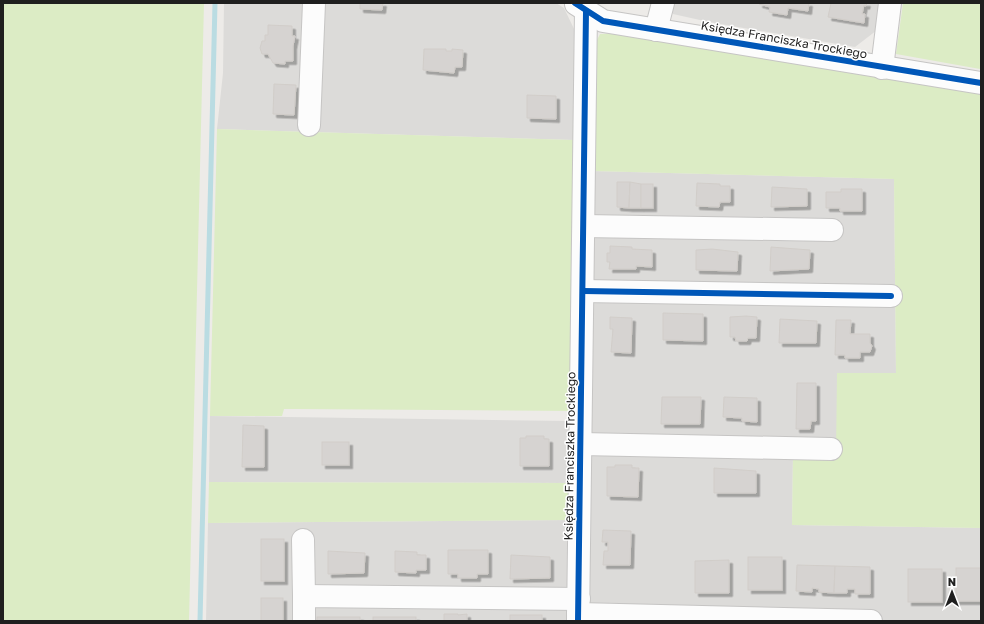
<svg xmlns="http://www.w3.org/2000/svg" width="984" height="624" font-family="'Golos Text',sans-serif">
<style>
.residential{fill:#dcdbd9}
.grass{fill:#dcecc5}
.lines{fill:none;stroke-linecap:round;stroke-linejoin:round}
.stream{stroke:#badce2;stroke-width:5}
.building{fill:#d6d3d1;stroke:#d1cdc9;filter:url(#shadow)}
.minor-casing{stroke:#c6c5c4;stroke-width:24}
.minor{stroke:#fcfcfc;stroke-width:22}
.cycleway-casing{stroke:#fff;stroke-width:8}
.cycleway{stroke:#0057b8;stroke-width:6}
.labels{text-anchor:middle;stroke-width:3;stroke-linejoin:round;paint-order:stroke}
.street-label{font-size:12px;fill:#1f1f1f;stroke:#fff}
</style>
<defs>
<filter id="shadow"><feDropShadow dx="3.5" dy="3.5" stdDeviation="0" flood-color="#0004"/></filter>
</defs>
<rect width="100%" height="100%" fill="#edebe8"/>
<!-- residential -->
<g class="residential">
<polygon points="224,3 556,3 564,8 575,31 574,140 217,129 223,73"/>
<polygon points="668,3 882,3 881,27 855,47 709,22 673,14"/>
<polygon points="592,171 894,179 896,374 836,445 588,442"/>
<polygon points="210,416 570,421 569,483 209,482"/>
<polygon points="793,452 792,525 981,528 981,621 583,621 586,455"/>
<polygon points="572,520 570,621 206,621 208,523"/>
</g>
<!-- grass -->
<g class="grass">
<polygon points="3,3 204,3 189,621 3,621"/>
<polygon points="903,3 981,3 980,69 896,54"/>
<polygon points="622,33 981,93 981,528 792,525 793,452 836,453 837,373 896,373 894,179 592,171 595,44 600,34"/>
<polygon points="217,129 574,140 572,411 297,409 284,409 282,416 210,416"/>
<polygon points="209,482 569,483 572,520 208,523"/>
</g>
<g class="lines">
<!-- stream -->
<polyline class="stream" points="200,621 215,3"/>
</g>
<!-- building -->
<g class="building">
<polygon points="360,3 383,3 382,10 360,9"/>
<polygon points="759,3 809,3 808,11 788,8 787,15 769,12 770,7 759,4"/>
<polygon points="831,3 867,3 866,6 864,5 862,14 865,14 864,23 828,17"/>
<polygon points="268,25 292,26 292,36 295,36 293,46 293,61 285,61 285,64 273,63 268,54 262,54 260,48 262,41 265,41 265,35 268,35"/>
<polygon points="424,49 446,49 446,51 452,51 452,49 463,50 462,67 455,67 454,73 423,70"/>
<polygon points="274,84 296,85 294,115 273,114"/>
<polygon points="527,95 556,96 556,119 527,118"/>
<polygon points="617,182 630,182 629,208 617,207"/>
<polygon points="630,182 641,184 641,208 629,208"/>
<polygon points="697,183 720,184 720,186 730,186 730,202 720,202 719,207 696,206"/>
<rect x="641" y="184" width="12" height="24"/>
<polygon points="772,187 807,189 807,206 771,207"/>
<polygon points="841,189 862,189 862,211 840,211 840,208 826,208 826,192 841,192"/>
<polygon points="610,246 632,247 632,249 652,250 652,267 636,266 636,269 609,269 610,262 607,262 607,253 610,253"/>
<polygon points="771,247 810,250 809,269 770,271"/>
<polygon points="712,249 738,252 737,271 696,270 696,250"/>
<polygon points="663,313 703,314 703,341 663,340"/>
<polygon points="746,316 757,317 756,338 748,338 747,341 736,341 735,337 730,337 730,317"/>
<polygon points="610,317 632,318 631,353 611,352 613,329 610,329"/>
<polygon points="780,319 817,321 816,343 779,343"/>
<polygon points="836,320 851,320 850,334 870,334 870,343 872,346 870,352 860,352 860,358 845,358 845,355 835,355"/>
<polygon points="797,383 816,383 816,421 811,421 810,429 796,429"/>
<polygon points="662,397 701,397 700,424 661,424"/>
<polygon points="724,397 757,398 757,422 742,421 742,418 723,417"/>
<polygon points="243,425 264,426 264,467 242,467"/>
<polygon points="526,436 544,436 544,439 549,439 549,466 520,466 520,438 526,438"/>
<rect x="322" y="442" width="27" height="23"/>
<polygon points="615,465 632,465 632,468 639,468 638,497 607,496 607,467 615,467"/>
<polygon points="714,468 756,471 756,493 714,493"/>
<polygon points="603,530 631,531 630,565 603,565 604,551 608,551 608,542 602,542"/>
<rect x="261" y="539" width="23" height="42"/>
<polygon points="448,550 488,550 488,574 477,574 477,578 458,578 458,574 448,574"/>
<polygon points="328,551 365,553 364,573 328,574"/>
<polygon points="395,551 417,552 417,555 426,555 426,570 416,570 416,573 395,572"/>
<polygon points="511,555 550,557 550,578 510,579"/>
<rect x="748" y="557" width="34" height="33"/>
<polygon points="729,560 729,593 695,593 695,561"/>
<polygon points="797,565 835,566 834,593 819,592 819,589 812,588 812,592 796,591"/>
<polygon points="835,566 870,567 870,594 855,594 855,589 847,589 847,593 834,593"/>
<rect x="956" y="568" width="25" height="33"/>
<rect x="908" y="569" width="34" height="33"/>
<rect x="261" y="598" width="22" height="23"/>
<polygon points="444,614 458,614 458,615 467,614 467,621 444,621"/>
<rect x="510" y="615" width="32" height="6"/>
<rect x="317" y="617" width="43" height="4"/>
<rect x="373" y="617" width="43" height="4"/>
</g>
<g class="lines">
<defs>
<g id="minor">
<polyline points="576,4 603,21 981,83"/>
<polyline points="656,30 663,3"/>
<polyline points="882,68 890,3"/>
<polyline points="309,125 314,3"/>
<polyline points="584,226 832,230"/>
<polyline points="583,291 891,296"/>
<polyline points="581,444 831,449"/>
<polyline points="303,540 304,596"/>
<polyline points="578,614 871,621"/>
<polyline points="304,621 304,596 579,599"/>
<polyline points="578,621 586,11"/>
</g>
</defs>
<!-- minor casing -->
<use href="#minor" class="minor-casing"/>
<!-- minor -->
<use href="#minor" class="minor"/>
<defs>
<g id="cycleway">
<polyline points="575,3 603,21 981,83"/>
<polyline points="583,291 891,296"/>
<polyline points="578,621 586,11"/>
</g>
</defs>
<!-- cycleway casing -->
<use href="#cycleway" class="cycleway-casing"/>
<!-- cycleway -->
<use href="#cycleway" class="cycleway"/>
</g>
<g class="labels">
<!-- street labels -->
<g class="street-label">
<text transform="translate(784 40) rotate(10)" y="4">Księdza Franciszka Trockiego</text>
<text transform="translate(570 456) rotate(-89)" y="4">Księdza Franciszka Trockiego</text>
</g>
</g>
<!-- border -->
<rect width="984" height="624" fill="none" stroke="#1f1f1f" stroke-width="8"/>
<!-- north arrow -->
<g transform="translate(952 592)" stroke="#ffffff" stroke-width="3" paint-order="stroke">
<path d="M0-3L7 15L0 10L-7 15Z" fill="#1f1f1f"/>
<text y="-6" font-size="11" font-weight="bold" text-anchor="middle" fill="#1f1f1f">N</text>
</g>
</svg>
